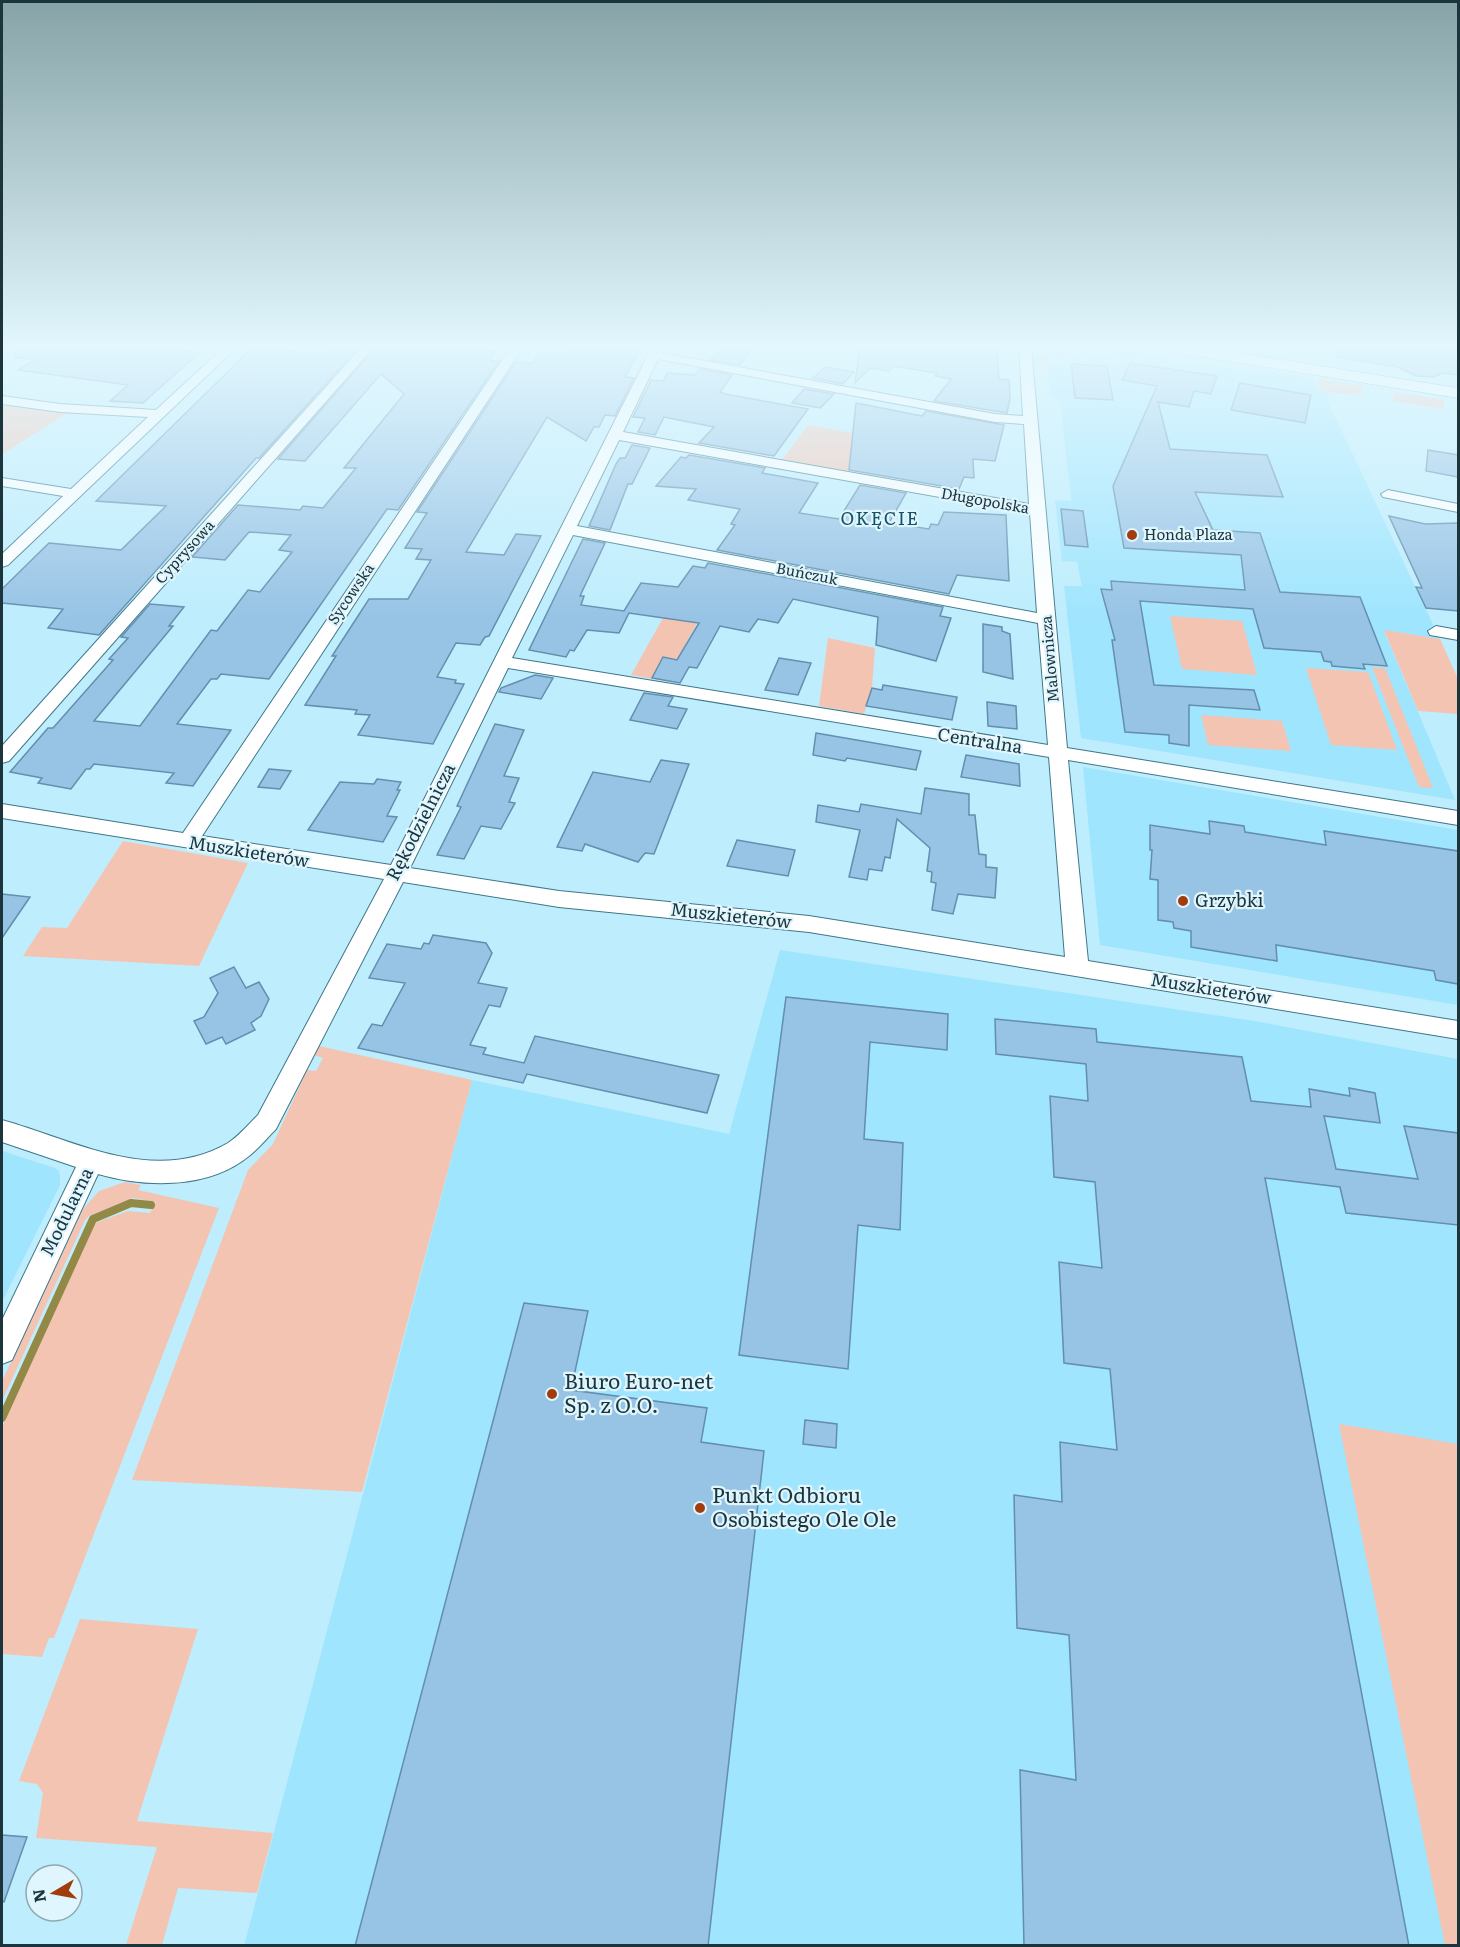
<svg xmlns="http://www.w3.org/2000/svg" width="1460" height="1947" font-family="Literata,serif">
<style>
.built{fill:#9fe5fd}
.green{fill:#f4c4b3}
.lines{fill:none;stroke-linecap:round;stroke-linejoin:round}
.stream{stroke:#938946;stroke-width:8}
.building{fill:#97c3e5;stroke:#638ead;stroke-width:1.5}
.street-casing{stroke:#3d7789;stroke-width:2}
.secondary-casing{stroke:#3d7789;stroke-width:1}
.street{fill:#fff;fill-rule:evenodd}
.secondary{fill:#fff;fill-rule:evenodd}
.poi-dot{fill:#a13c0c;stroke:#dff6fe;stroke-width:2}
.labels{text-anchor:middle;stroke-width:4.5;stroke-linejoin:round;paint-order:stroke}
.far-street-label{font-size:15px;fill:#1c343c;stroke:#dff6fe}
.far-poi-label{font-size:15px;fill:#1c343c;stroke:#dff6fe;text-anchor:start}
.far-quarter-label{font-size:18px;letter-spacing:1.5px;fill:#165365;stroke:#dff6fe}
.street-label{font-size:18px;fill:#1c343c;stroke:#dff6fe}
.poi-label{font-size:18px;fill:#1c343c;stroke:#dff6fe;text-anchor:start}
.near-poi-label{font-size:21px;fill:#1c343c;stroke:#dff6fe;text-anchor:start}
</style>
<rect width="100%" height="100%" fill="#beedfd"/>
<!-- built -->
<g class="built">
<polygon points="1122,350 1253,372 1257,369 1299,376 1299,379 1303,376 1313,378 1318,390 1328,392 1327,400 1440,639 1384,631 1455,800 1081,738 1064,586 1082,586 1077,562 1062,561 1055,500 1071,501 1071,497 1060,400 1050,395 1047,363 1057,353 1114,355"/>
<polygon points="1083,767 1458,830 1458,1005 1100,945"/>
<polygon points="780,950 1254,1021 1458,1059 1458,1945 244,1946 472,1080 729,1134"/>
<polygon points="2,1151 55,1168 59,1171 60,1178 60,1185 2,1302"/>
</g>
<!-- green -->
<g class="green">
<polygon points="1039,347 1091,347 1090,355 1073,352 1049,354 1051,357 1047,363 1048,370 1043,371"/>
<polygon points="1316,378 1363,386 1361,396 1321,391"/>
<polygon points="1394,392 1444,400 1444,409 1393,401"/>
<polygon points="2,405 66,414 2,454"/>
<polygon points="808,425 853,433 849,472 782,460"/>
<polygon points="1170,616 1242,621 1257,675 1182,669"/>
<polygon points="663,618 697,623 665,681 631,675"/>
<polygon points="1384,630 1440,639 1458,679 1458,714 1418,711"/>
<polygon points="828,638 875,648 872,688 864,714 819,706"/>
<polygon points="1372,667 1385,668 1433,788 1419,787"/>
<polygon points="1306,668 1368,672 1397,750 1331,745"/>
<polygon points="1201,715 1282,721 1291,751 1208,745"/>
<polygon points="123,841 248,863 199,966 23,956 42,927 67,928"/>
<polygon points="319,1046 472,1080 362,1492 132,1480 248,1170 273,1144 307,1070 316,1071 323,1058 314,1055"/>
<polygon points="125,1182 141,1185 138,1190 219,1208 54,1638 49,1638 42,1657 2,1654 2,1427 95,1223 128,1211 150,1213 156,1202 133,1198 89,1216 85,1220 2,1401 2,1381 83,1209 99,1191"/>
<polygon points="1339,1424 1458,1444 1458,1945 1445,1945"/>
<polygon points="80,1619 198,1629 137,1821 273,1833 257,1893 178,1888 162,1945 126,1945 157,1847 36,1838 43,1793 37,1784 19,1781"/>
</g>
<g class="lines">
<!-- stream -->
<polyline class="stream" points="2,1418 93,1219 131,1203 151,1205"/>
</g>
<!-- building -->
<g class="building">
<polygon points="16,347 158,347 199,353 143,403 110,401 128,385 18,370 35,360 15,357"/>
<polygon points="253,347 283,347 279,350 329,354 335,347 359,347 259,458 256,458 99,635 48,628 63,609 2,603 2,589 49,543 121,550 166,506 96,501"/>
<polygon points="376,347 486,349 484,351 495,351 490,361 499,361 398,510 387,509 269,679 221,674 217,679 211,679 177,724 231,730 193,786 166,783 174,773 94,764 90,769 86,769 71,789 38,783 42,778 10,772 48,728 53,728 113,660 109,659 128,638 121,637 150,604 184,607 169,626 173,626 94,721 140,726 211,630 217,631 248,590 260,592 292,552 279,550 291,535 249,532 225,560 192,557 238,505 300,510 303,506 323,508 356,468 344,468 404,394 381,374 305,461 278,459"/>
<polygon points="567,347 641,347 625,377 634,378 615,416 605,415 599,427 594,427 586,441 547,417 466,552 504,555 516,534 541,536 489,636 485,637 480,645 456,643 437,677 456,680 455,683 464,684 433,744 358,735 370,715 355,714 357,710 305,705 336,656 332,656 369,599 408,599 431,560 416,559 422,549 405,548 427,513 417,512 516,362 533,363 539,352 563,354"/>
<polygon points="860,347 997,347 999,379 1009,380 1010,399 1007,413 934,401 951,379 935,376 937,373 893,366 889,371 870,368 855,383"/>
<polygon points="1338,347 1458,347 1458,375 1443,373 1433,377 1417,376 1397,367 1337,357"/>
<polygon points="723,348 728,348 750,352 740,365 710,360"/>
<polygon points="1130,363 1217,376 1211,394 1194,391 1189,407 1158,402 1170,449 1267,455 1283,497 1195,492 1213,530 1260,533 1280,592 1360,597 1387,666 1363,664 1365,669 1332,666 1331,662 1324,661 1321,652 1264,648 1253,609 1140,601 1154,685 1254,690 1260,710 1189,705 1189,746 1169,743 1169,735 1125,732 1112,640 1115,640 1101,589 1112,590 1111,581 1245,590 1241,555 1124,548 1113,486 1157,386 1122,380"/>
<polygon points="1071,364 1107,366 1113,400 1075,398"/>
<polygon points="825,367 854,372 843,384 813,378"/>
<polygon points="700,369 732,375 720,392 725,394 808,409 774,456 699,443 714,427 664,417 655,435 638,432 645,418 633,417 651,380 663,381 667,373 694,375"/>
<polygon points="1240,383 1311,395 1305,423 1231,410"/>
<polygon points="804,389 834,394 820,408 792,403"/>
<polygon points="856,403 922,416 926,411 1004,425 995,461 973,459 974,478 964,477 959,489 849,470"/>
<polygon points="632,445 650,448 632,484 628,484 610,530 589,526 616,464 620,458 625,458"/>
<polygon points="1428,450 1458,455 1458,477 1426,471"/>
<polygon points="689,455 765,468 762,473 818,483 799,513 839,519 860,485 906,493 889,523 929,529 931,524 938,525 944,512 1006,515 1009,581 957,575 949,594 717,550 735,525 731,524 740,509 688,500 696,489 656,486 681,457 686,458"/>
<polygon points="1061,509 1083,511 1088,547 1065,545"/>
<polygon points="1389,516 1425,524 1458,523 1458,611 1426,608 1416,587 1422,588"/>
<polygon points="583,539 605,543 580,596 584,596 581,605 624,611 641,583 678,587 693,566 705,568 708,563 943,607 940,616 951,618 936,661 876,645 878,617 793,599 778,623 758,619 749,632 720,626 697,668 689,667 680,683 652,678 663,657 677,660 699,623 629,613 619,633 587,630 574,651 570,650 566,657 529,650"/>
<polygon points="983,624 1002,627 1002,631 1010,634 1013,679 983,672"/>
<polygon points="779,658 811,663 798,695 765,690"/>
<polygon points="535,675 553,678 541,699 499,692 501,688"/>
<polygon points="883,685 957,697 952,720 866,706 872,688 882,690"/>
<polygon points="644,693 673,697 668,706 687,709 677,729 630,720"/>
<polygon points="987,702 1016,706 1017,729 988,726"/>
<polygon points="495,724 524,730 504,776 519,778 509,802 515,803 501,829 481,826 464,859 437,855 461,807 457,806"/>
<polygon points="816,733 921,751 916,770 847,758 845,761 813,755"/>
<polygon points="966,755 1019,764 1020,786 961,777"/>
<polygon points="661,760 689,764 654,854 645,853 638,862 585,844 582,851 557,847 593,772 650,782"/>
<polygon points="269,769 291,771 280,789 258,787"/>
<polygon points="377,779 401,782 397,790 400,790 387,816 397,817 383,842 308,830 340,782 374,784"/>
<polygon points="925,788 969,794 969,815 975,815 979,854 986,855 986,867 997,868 995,898 958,894 953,914 932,910 936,883 931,882 932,872 927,871 930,848 897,819 890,858 885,857 882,871 869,869 867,880 849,877 860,830 816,822 818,805 859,812 861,804 921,814"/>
<polygon points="1209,821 1244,826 1245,832 1326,845 1324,831 1458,851 1458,984 1436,980 1434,971 1276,945 1277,961 1191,947 1191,931 1174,928 1173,922 1158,920 1158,880 1150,879 1152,850 1150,850 1150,825 1210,834"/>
<polygon points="737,840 795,850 788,876 727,866"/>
<polygon points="2,894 30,897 2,938"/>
<polygon points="433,935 486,943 492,953 478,983 507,988 500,1007 489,1005 470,1045 486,1048 483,1054 524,1063 535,1036 719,1075 707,1113 527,1074 523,1083 358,1048 372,1024 382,1026 405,983 369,978 387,944 421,949 424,943 429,944"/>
<polygon points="234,967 246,988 259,982 269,999 261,1016 251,1023 255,1030 226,1044 222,1037 206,1044 194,1021 204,1017 218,993 210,978"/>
<polygon points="786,997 948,1014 947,1050 870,1042 864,1139 903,1143 900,1230 858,1225 848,1369 739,1355"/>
<polygon points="995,1019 1096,1029 1097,1042 1242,1057 1251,1101 1311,1107 1309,1089 1350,1096 1349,1088 1375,1093 1380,1123 1324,1116 1336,1169 1418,1179 1404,1126 1458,1133 1458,1225 1346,1213 1340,1187 1265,1178 1409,1946 1024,1946 1020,1770 1076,1780 1069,1635 1017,1628 1014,1495 1062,1502 1060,1442 1117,1450 1110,1369 1064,1363 1059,1262 1102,1268 1095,1182 1054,1177 1050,1096 1088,1101 1086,1064 996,1054"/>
<polygon points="524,1303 588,1311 571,1390 707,1408 701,1442 764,1451 708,1946 355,1946"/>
<polygon points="805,1420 837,1424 836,1448 803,1444"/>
<polygon points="2,1835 27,1837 4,1902 2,1901"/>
</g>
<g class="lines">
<defs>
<g id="street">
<polygon points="224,347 237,347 8,565 2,567 2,554 63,496 2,486 2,478 71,489 148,417 60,412 2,404 2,396 60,404 156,410"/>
<polygon points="362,347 374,347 9,761 2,763 2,746"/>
<path d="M511 347H523L202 836 391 865 652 347H664L661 353 995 414 1023 416 1019 347H1031L1067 748 1458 811V825L1068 760 1088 961 1458 1021V1039L809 932 559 907 403 882 276 1129C267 1138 259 1148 249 1156 209 1189 146 1188 98 1174L12 1360 2 1364V1320L76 1167 2 1142V1120C74 1140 154 1186 228 1143 239 1136 249 1124 258 1115L384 879 2 818V804L183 833ZM658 359 995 422 1024 424 1029 504 623 432ZM619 440 1030 513 1037 613 577 526ZM573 535 1038 623 1048 745 512 658ZM508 668 1049 757 1065 957 809 916 559 891 410 868Z"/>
<polygon points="1388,490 1458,504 1458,512 1383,497 1381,494"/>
<polygon points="1436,626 1458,630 1458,640 1430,635 1428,631"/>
</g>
<polygon id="secondary" points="1164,347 1202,347 1458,388 1458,398 1173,352"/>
</defs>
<!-- street casing -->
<use href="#street" class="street-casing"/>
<!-- secondary casing -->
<use href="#secondary" class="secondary-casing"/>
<!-- street -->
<use href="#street" class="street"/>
<!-- secondary -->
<use href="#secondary" class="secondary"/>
</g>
<!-- sky -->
<linearGradient id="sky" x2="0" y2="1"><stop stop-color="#86a3a7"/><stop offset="0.56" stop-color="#e2f7fe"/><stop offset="1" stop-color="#e2f7fe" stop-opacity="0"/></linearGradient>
<rect width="1460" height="619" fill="url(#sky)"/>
<!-- markers -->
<g class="poi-dot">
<circle cx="1132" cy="535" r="6"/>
<circle cx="1183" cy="901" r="6"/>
<circle cx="552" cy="1394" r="6"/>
<circle cx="700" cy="1508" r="6"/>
</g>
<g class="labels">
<!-- far-street labels -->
<g class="far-street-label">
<text transform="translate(985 501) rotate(10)" y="5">Długopolska</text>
<text transform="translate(185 552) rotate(-48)" y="5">Cyprysowa</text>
<text transform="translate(807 574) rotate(11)" y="5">Buńczuk</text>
<text transform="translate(351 594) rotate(-56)" y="5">Sycowska</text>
<text transform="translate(1050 659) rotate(-95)" y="5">Malownicza</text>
</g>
<!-- far-poi labels -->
<g class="far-poi-label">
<text x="1144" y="540">Honda Plaza</text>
</g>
<!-- far-quarter labels -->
<g class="far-quarter-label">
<text x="880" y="525">OKĘCIE</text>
</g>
<!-- street labels -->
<g class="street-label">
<text transform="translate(980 741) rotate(9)" y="6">Centralna</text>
<text transform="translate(421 822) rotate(-63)" y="6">Rękodzielnicza</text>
<text transform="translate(249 852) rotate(9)" y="6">Muszkieterów</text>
<text transform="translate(731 916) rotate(6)" y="6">Muszkieterów</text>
<text transform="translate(1211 989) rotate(9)" y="6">Muszkieterów</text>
<text transform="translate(67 1212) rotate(-64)" y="6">Modularna</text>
</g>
<!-- poi labels -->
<g class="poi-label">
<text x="1195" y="907">Grzybki</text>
</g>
<!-- near-poi labels -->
<g class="near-poi-label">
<text x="564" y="1389">Biuro Euro-net<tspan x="564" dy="24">Sp. z O.O.</tspan></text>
<text x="712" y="1503">Punkt Odbioru<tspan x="712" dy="24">Osobistego Ole Ole</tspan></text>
</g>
</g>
<!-- border -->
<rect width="1460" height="1947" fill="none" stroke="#1c343c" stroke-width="6"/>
<!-- north arrow -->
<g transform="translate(54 1893) rotate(260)"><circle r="28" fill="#dff6fe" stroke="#91a8b0" stroke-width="1.5"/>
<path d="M0-4.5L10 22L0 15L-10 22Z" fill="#a13c0c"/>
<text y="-9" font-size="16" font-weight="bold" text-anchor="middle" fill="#1c343c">N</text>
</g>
</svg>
